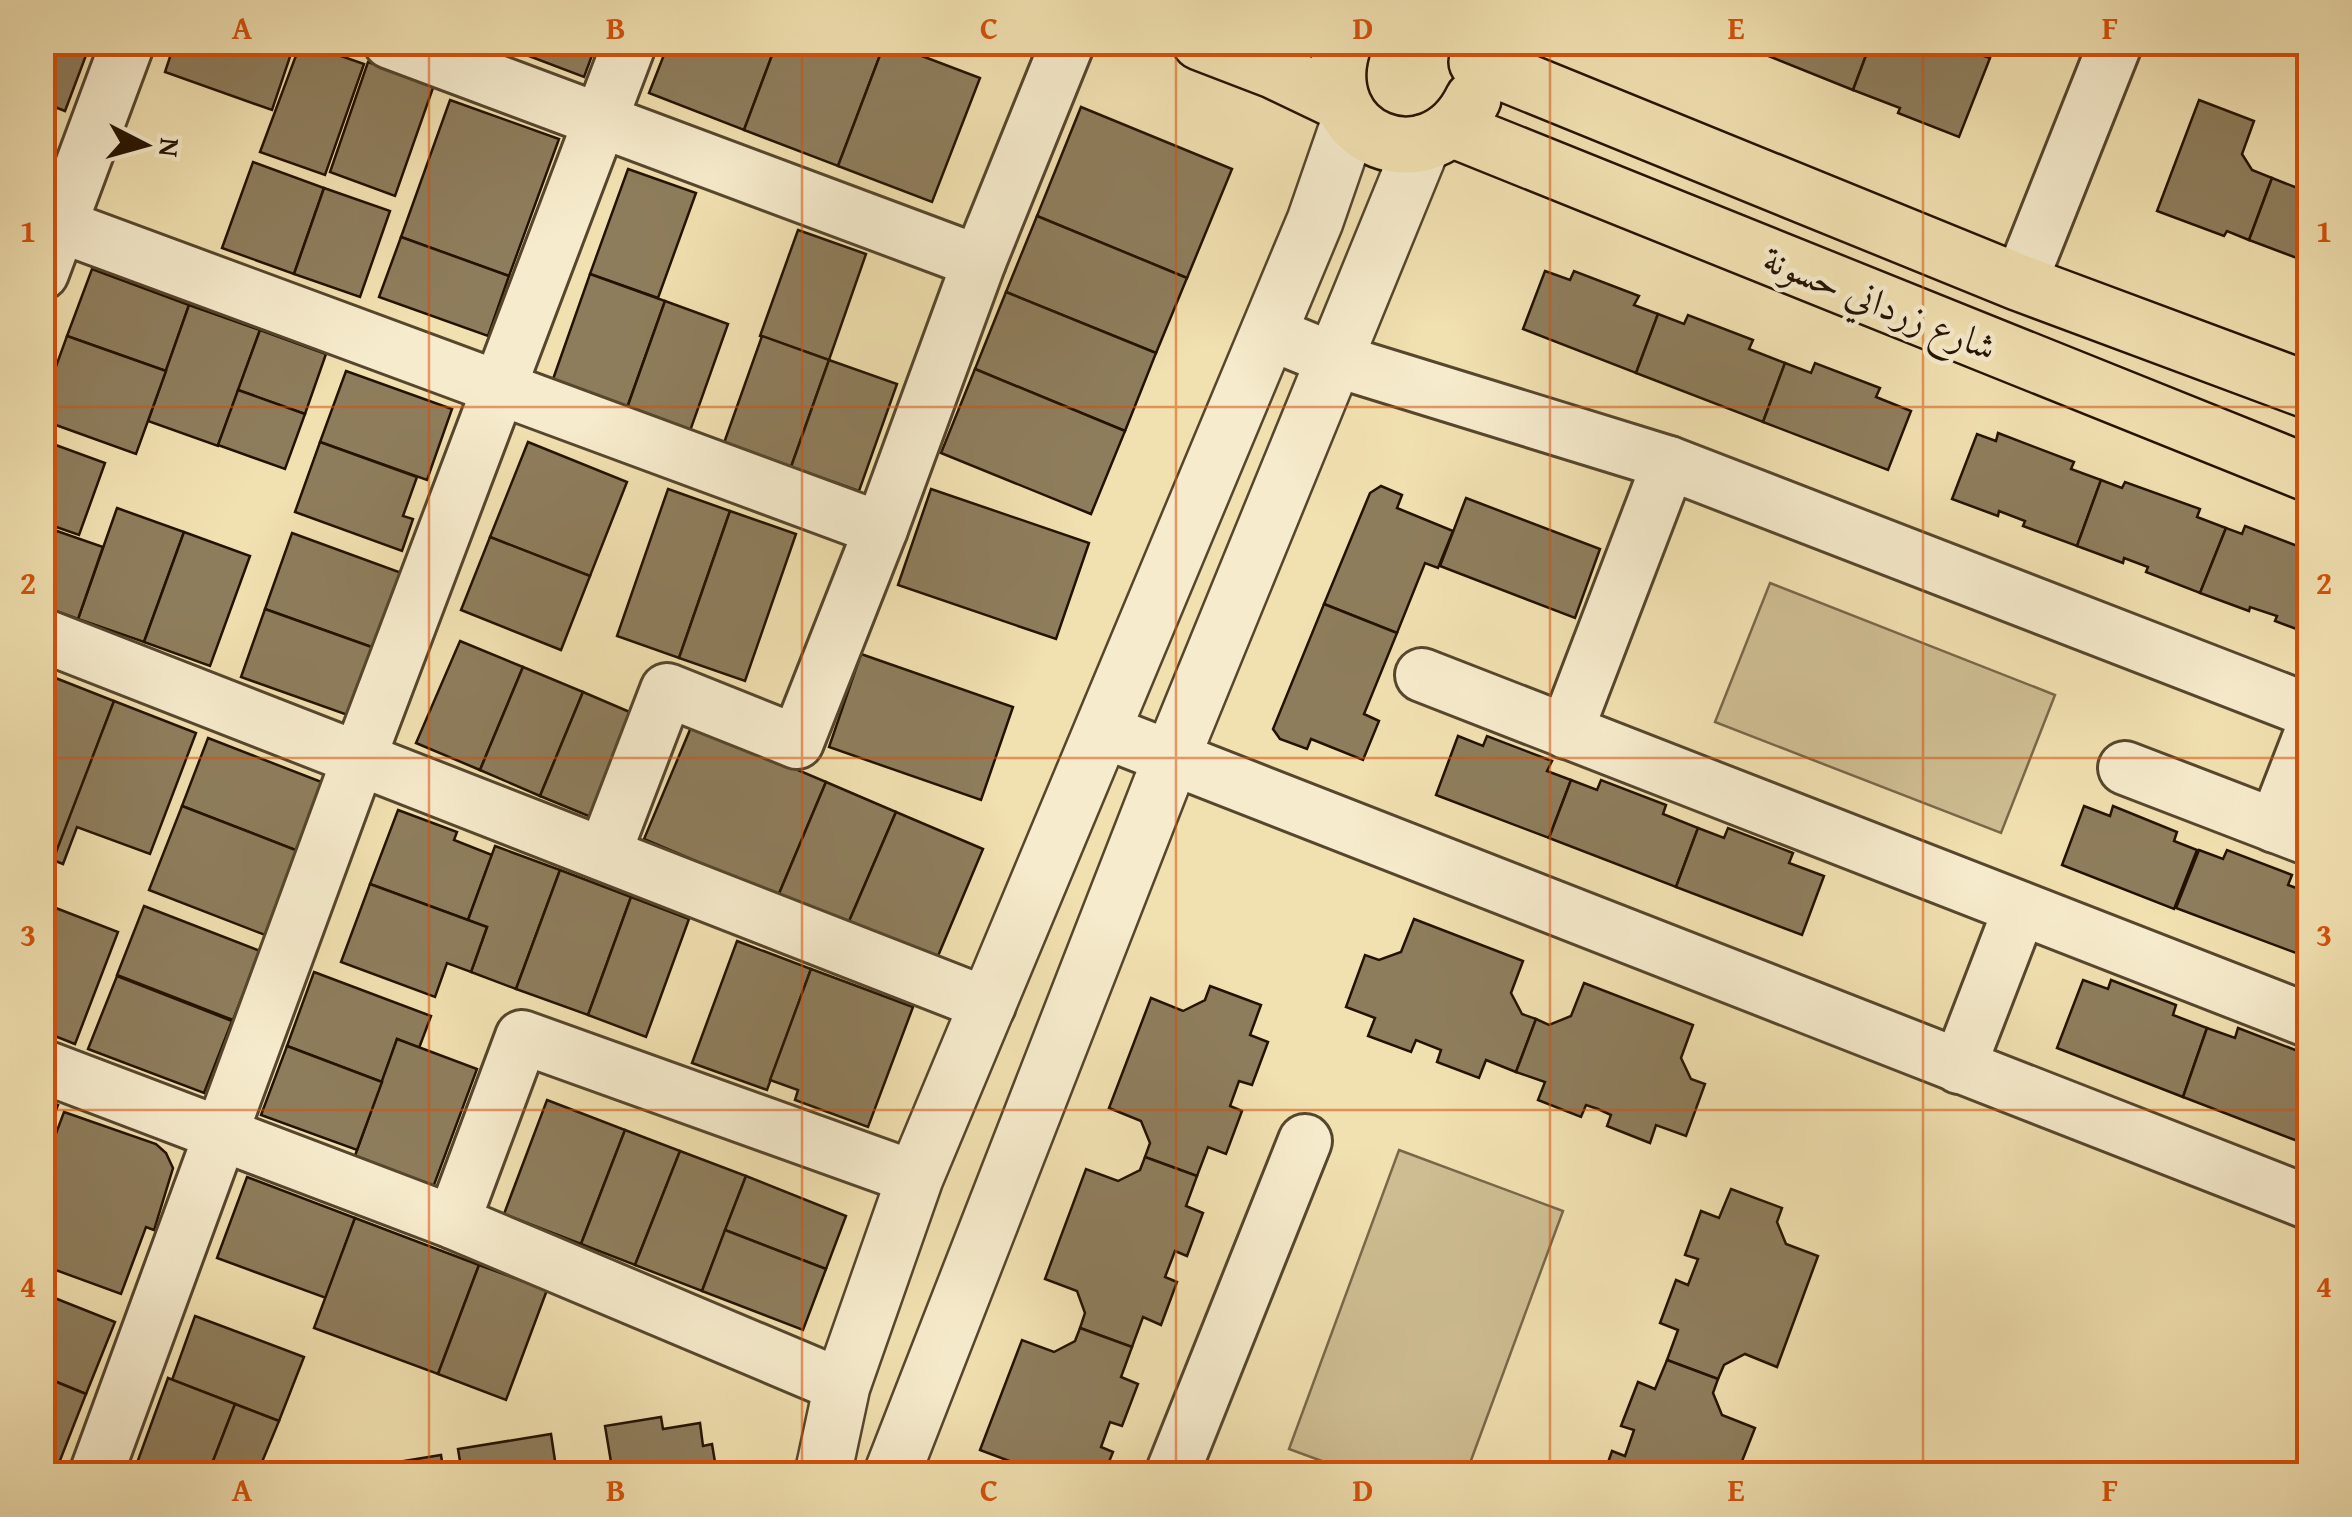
<svg xmlns="http://www.w3.org/2000/svg" width="2352" height="1517" font-family="'Gentium Book Plus',Amiri,serif">
<style>
.green{fill:#cebd92;stroke:#78684a;stroke-width:2.5}
.building{fill:#8e7d5c;stroke:#231201;stroke-width:2.5}
.lines{fill:none;stroke-linecap:round;stroke-linejoin:round}
.minor-casing{stroke:#56462d;stroke-width:58}
.tertiary-casing{stroke:#56462d;stroke-width:60}
.primary-casing{stroke:#231201;stroke-width:60}
.minor{stroke:#f6ebcc;stroke-width:52}
.tertiary{stroke:#f6ebcc;stroke-width:55}
.primary{stroke:#f1e0b0;stroke-width:55}
.grid{fill:none;stroke:#d4520b;stroke-width:2.5;stroke-opacity:0.55}
.labels{text-anchor:middle;stroke-width:9;stroke-linejoin:round;paint-order:stroke}
.street-label{font-size:38px;fill:#231201;stroke:#f6ebcc}
.neatline{fill:none;stroke:#d4520b;stroke-width:4}
.grid-label{font-size:32px;text-anchor:middle;font-weight:bold;fill:#d4520b}
</style>
<rect width="100%" height="100%" fill="#f1e0b0"/>
<filter id="stains"><feTurbulence type="fractalNoise" baseFrequency=".002" numOctaves="4"/><feColorMatrix values="0 0 0 0 .2 0 0 0 0 .09 0 0 0 0 .02 0 0 0 .5 -.17"/></filter>
<radialGradient id="worn" r=".72"><stop offset=".6" stop-color="#630" stop-opacity="0"/><stop offset="1" stop-color="#630" stop-opacity=".3"/></radialGradient>
<!-- green -->
<g class="green">
<polygon points="1770,583 2055,695 2001,833 1715,722"/>
<polygon points="1399,1150 1563,1211 1466,1474 1357,1474 1289,1449"/>
</g>
<!-- building -->
<g class="building">
<polygon points="42,42 91,42 65,111 42,102"/>
<polygon points="175,42 295,42 272,110 165,72"/>
<polygon points="301,42 364,64 325,175 260,152"/>
<polygon points="516,42 597,42 584,77 513,50"/>
<polygon points="669,42 777,42 744,130 649,93"/>
<polygon points="777,42 885,42 838,166 744,130"/>
<polygon points="885,42 980,78 932,202 838,166"/>
<polygon points="1754,42 1871,42 1853,90 1751,49"/>
<polygon points="1871,42 1912,42 1922,47 1934,42 1986,42 1981,55 1990,58 1959,137 1898,113 1900,108 1853,90"/>
<polygon points="368,62 434,85 395,196 330,172"/>
<polygon points="450,100 559,139 509,276 401,237"/>
<polygon points="2199,100 2254,121 2242,154 2252,170 2272,178 2249,240 2227,231 2224,236 2157,211"/>
<polygon points="1081,107 1232,169 1187,278 1037,216"/>
<polygon points="253,162 324,188 294,274 222,248"/>
<polygon points="628,169 696,193 658,298 590,274"/>
<polygon points="2272,178 2300,189 2302,182 2310,185 2310,263 2249,240"/>
<polygon points="324,188 390,211 360,297 294,274"/>
<polygon points="1037,216 1187,278 1156,353 1006,292"/>
<polygon points="798,230 866,254 829,360 760,336"/>
<polygon points="401,237 509,276 488,336 379,297"/>
<polygon points="92,269 189,305 166,371 67,336"/>
<polygon points="1545,271 1570,280 1574,271 1639,296 1634,305 1658,314 1636,373 1523,329"/>
<polygon points="590,274 665,301 627,408 552,382"/>
<polygon points="1006,292 1156,353 1125,431 975,369"/>
<polygon points="665,301 728,324 690,431 627,408"/>
<polygon points="189,305 260,330 218,446 148,421"/>
<polygon points="1658,314 1684,324 1688,315 1753,340 1749,349 1785,363 1763,422 1636,373"/>
<polygon points="260,330 326,354 305,414 238,390"/>
<polygon points="67,336 166,371 136,454 42,420 42,405"/>
<polygon points="762,336 829,360 791,467 724,443"/>
<polygon points="829,360 897,384 859,491 791,467"/>
<polygon points="1785,363 1811,373 1815,363 1880,388 1876,397 1911,411 1888,470 1763,422"/>
<polygon points="975,369 1125,431 1091,514 941,453"/>
<polygon points="346,371 452,409 427,480 320,442"/>
<polygon points="238,390 305,414 285,469 218,445"/>
<polygon points="1998,433 2074,462 2071,469 2101,480 2077,546 2023,526 2025,521 1999,511 1998,516 1952,499 1977,434 1996,441"/>
<polygon points="42,440 105,463 79,535 42,522"/>
<polygon points="320,442 417,477 403,516 413,519 402,551 295,512"/>
<polygon points="528,442 627,482 590,576 490,537"/>
<polygon points="2101,480 2122,488 2125,482 2200,509 2197,517 2226,528 2200,593 2146,572 2148,567 2124,558 2123,563 2077,546"/>
<polygon points="1381,486 1402,495 1397,508 1453,531 1438,568 1425,563 1397,633 1324,604 1370,493"/>
<polygon points="668,489 730,511 679,658 617,636"/>
<polygon points="931,489 1089,543 1056,639 898,585"/>
<polygon points="1466,498 1600,549 1575,618 1440,566"/>
<polygon points="117,508 184,532 144,642 78,619"/>
<polygon points="730,511 796,534 745,681 679,658"/>
<polygon points="2245,526 2300,547 2298,553 2310,557 2310,634 2275,621 2277,616 2250,607 2249,611 2200,593 2226,528 2242,534"/>
<polygon points="54,530 103,547 78,619 42,606 42,561"/>
<polygon points="184,532 250,556 210,666 144,642"/>
<polygon points="292,533 407,575 380,650 265,609"/>
<polygon points="490,537 590,576 561,650 461,610"/>
<polygon points="1324,604 1397,633 1364,714 1379,721 1363,760 1311,739 1307,749 1280,739 1273,729"/>
<polygon points="265,609 380,650 356,718 241,677"/>
<polygon points="460,641 523,667 480,770 416,743"/>
<polygon points="861,654 1013,707 981,800 829,747"/>
<polygon points="523,667 583,692 540,796 480,770"/>
<polygon points="53,677 114,701 58,849 42,843 42,703"/>
<polygon points="583,692 639,716 596,819 540,796"/>
<polygon points="114,701 196,733 150,854 77,827 63,864 53,860"/>
<polygon points="692,725 826,782 778,896 644,839"/>
<polygon points="1458,736 1483,746 1487,736 1552,761 1547,771 1571,780 1549,838 1436,795"/>
<polygon points="208,738 324,783 298,851 182,806"/>
<polygon points="1571,780 1597,790 1601,780 1666,805 1663,814 1698,828 1676,887 1549,838"/>
<polygon points="826,782 896,812 847,926 778,896"/>
<polygon points="182,806 298,851 265,935 149,890"/>
<polygon points="2084,806 2110,816 2113,806 2177,832 2174,841 2197,850 2174,909 2062,865"/>
<polygon points="398,810 457,832 454,840 492,855 468,920 370,884"/>
<polygon points="896,812 983,849 935,963 847,926"/>
<polygon points="1698,828 1724,838 1728,828 1793,853 1789,863 1824,876 1802,935 1676,887"/>
<polygon points="495,846 560,870 516,989 471,972 487,927 468,920"/>
<polygon points="2199,850 2223,859 2227,850 2292,875 2288,885 2310,893 2310,939 2304,956 2176,908"/>
<polygon points="560,870 631,897 588,1015 516,989"/>
<polygon points="370,884 487,927 471,972 447,963 435,997 341,962"/>
<polygon points="631,897 689,919 646,1037 588,1015"/>
<polygon points="48,905 118,932 75,1044 42,1031 42,917"/>
<polygon points="144,906 260,951 233,1020 117,975"/>
<polygon points="1414,919 1523,961 1511,993 1522,1014 1536,1019 1516,1072 1486,1060 1479,1078 1437,1062 1441,1050 1416,1040 1411,1052 1368,1036 1375,1018 1346,1007 1365,955 1379,960 1401,952"/>
<polygon points="737,941 811,969 767,1090 692,1063"/>
<polygon points="811,969 913,1007 868,1127 795,1100 798,1090 770,1080"/>
<polygon points="314,972 431,1016 419,1048 397,1039 382,1082 287,1046"/>
<polygon points="117,976 232,1021 204,1093 88,1049"/>
<polygon points="2083,980 2108,989 2111,980 2176,1005 2173,1015 2207,1028 2183,1097 2057,1048"/>
<polygon points="1584,983 1693,1025 1681,1058 1691,1079 1705,1084 1686,1136 1656,1125 1650,1143 1607,1126 1611,1115 1598,1109 1586,1105 1581,1117 1538,1100 1545,1082 1516,1072 1536,1019 1549,1025 1571,1016"/>
<polygon points="1210,986 1261,1005 1250,1035 1268,1042 1252,1085 1239,1081 1230,1106 1242,1111 1226,1154 1208,1147 1197,1176 1145,1157 1150,1143 1141,1121 1109,1108 1151,998 1183,1011 1205,1000"/>
<polygon points="2207,1028 2235,1038 2238,1028 2303,1053 2300,1063 2310,1067 2308,1145 2183,1097"/>
<polygon points="397,1039 477,1069 431,1193 352,1164"/>
<polygon points="287,1046 382,1082 357,1150 261,1115"/>
<polygon points="42,1099 58,1105 42,1149"/>
<polygon points="547,1100 625,1130 581,1244 504,1214"/>
<polygon points="64,1112 156,1144 166,1153 173,1168 154,1230 146,1227 121,1294 42,1265 42,1171"/>
<polygon points="625,1130 680,1151 635,1265 581,1244"/>
<polygon points="680,1151 746,1176 702,1291 635,1265"/>
<polygon points="1145,1157 1197,1176 1186,1206 1203,1213 1187,1256 1175,1251 1165,1277 1177,1282 1161,1325 1143,1317 1132,1347 1080,1328 1085,1313 1077,1291 1045,1279 1086,1169 1118,1181 1140,1170"/>
<polygon points="746,1176 846,1216 826,1269 725,1230"/>
<polygon points="247,1177 355,1218 326,1298 217,1258"/>
<polygon points="1731,1189 1782,1208 1777,1222 1786,1244 1818,1256 1777,1367 1745,1354 1724,1365 1718,1379 1667,1360 1678,1330 1660,1323 1676,1280 1688,1285 1698,1259 1685,1255 1701,1211 1719,1218"/>
<polygon points="355,1218 479,1265 438,1374 314,1328"/>
<polygon points="725,1230 826,1269 803,1330 702,1291"/>
<polygon points="479,1265 547,1290 506,1400 438,1374"/>
<polygon points="42,1293 115,1322 86,1394 42,1376"/>
<polygon points="195,1316 304,1357 279,1421 172,1380"/>
<polygon points="1080,1328 1132,1347 1121,1377 1138,1384 1122,1426 1110,1422 1101,1447 1113,1452 1104,1474 1017,1474 1012,1462 980,1450 1022,1340 1054,1352 1075,1341"/>
<polygon points="1667,1360 1718,1379 1713,1393 1722,1415 1755,1428 1737,1474 1604,1474 1612,1451 1625,1456 1634,1430 1621,1426 1638,1382 1655,1389"/>
<polygon points="42,1376 86,1394 59,1463 42,1457"/>
<polygon points="168,1378 235,1404 208,1474 133,1474"/>
<polygon points="235,1404 279,1421 257,1474 208,1474"/>
<polygon points="661,1417 663,1429 700,1423 703,1446 712,1444 717,1474 613,1474 605,1426"/>
<polygon points="551,1434 557,1474 462,1474 458,1449"/>
<polygon points="441,1455 444,1474 362,1474 361,1468"/>
</g>
<g class="lines">
<defs>
<g id="minor">
<polyline points="390,42 979,262"/>
<polyline points="42,219 881,529 979,262 1068,42"/>
<polyline points="42,273 128,42"/>
<polyline points="2020,283 2116,42"/>
<polyline points="1269,333 1335,360 1669,463 2310,711"/>
<polyline points="42,635 989,1005"/>
<polyline points="1422,675 2310,1021"/>
<polyline points="1103,731 2310,1203"/>
<polyline points="1566,732 1669,463"/>
<polyline points="2125,768 2310,839"/>
<polyline points="2275,826 2310,736"/>
<polyline points="604,854 667,690 797,742 881,529"/>
<polyline points="42,1066 453,1222 842,1386"/>
<polyline points="1959,1067 2020,909"/>
<polyline points="453,1222 522,1037 915,1178"/>
<polyline points="96,1474 359,758 630,42"/>
<polyline points="1172,1474 1305,1141"/>
</g>
<g id="tertiary">
<polyline points="823,1474 842,1386 915,1178 1315,221 1350,120"/>
<polyline points="892,1474 1171,759 1423,143"/>
</g>
<g id="primary">
<polyline points="1200,42 1273,70 1342,103"/>
<path d="M1344 42C1309 140 1431 186 1473 99"/>
<polyline points="1477,62 2020,283 2310,391"/>
<polyline points="1452,129 2310,474"/>
</g>
</defs>
<!-- minor casing -->
<use href="#minor" class="minor-casing"/>
<!-- tertiary casing -->
<use href="#tertiary" class="tertiary-casing"/>
<!-- primary casing -->
<use href="#primary" class="primary-casing"/>
<!-- minor -->
<use href="#minor" class="minor"/>
<!-- tertiary -->
<use href="#tertiary" class="tertiary"/>
<!-- primary -->
<use href="#primary" class="primary"/>
</g>
<!-- grid -->
<path class="grid" d="M429 42V1474M802 42V1474M1176 42V1474M1550 42V1474M1923 42V1474M42 407H2310M42 758H2310M42 1110H2310"/>
<g class="labels">
<!-- street labels -->
<g class="street-label">
<text transform="translate(1880 303) rotate(22)" y="13">شارع زرداني حسونة</text>
</g>
</g>
<!-- margin -->
<rect width="2352" height="1517" fill="none" stroke="#f1e0b0" stroke-width="110"/>
<!-- north arrow -->
<g transform="translate(145 145) rotate(96)" stroke="#f6ebcc" stroke-width="8" paint-order="stroke">
<path d="M0-8L18 38L0 25L-18 38Z" fill="#231201"/>
<text y="-15" font-size="28" font-weight="bold" text-anchor="middle" fill="#231201">N</text>
</g>
<rect x="55" y="55" width="2242" height="1407" class="neatline"/>
<g class="grid-label">
<text x="242" y="39">A</text>
<text x="616" y="39">B</text>
<text x="989" y="39">C</text>
<text x="1363" y="39">D</text>
<text x="1736" y="39">E</text>
<text x="2110" y="39">F</text>
<text x="28" y="242">1</text>
<text x="2324" y="242">1</text>
<text x="28" y="594">2</text>
<text x="2324" y="594">2</text>
<text x="28" y="946">3</text>
<text x="2324" y="946">3</text>
<text x="28" y="1297">4</text>
<text x="2324" y="1297">4</text>
<text x="242" y="1501">A</text>
<text x="616" y="1501">B</text>
<text x="989" y="1501">C</text>
<text x="1363" y="1501">D</text>
<text x="1736" y="1501">E</text>
<text x="2110" y="1501">F</text>
</g>
<rect width="100%" height="100%" filter="url(#stains)"/>
<rect width="100%" height="100%" fill="url(#worn)"/>
</svg>
